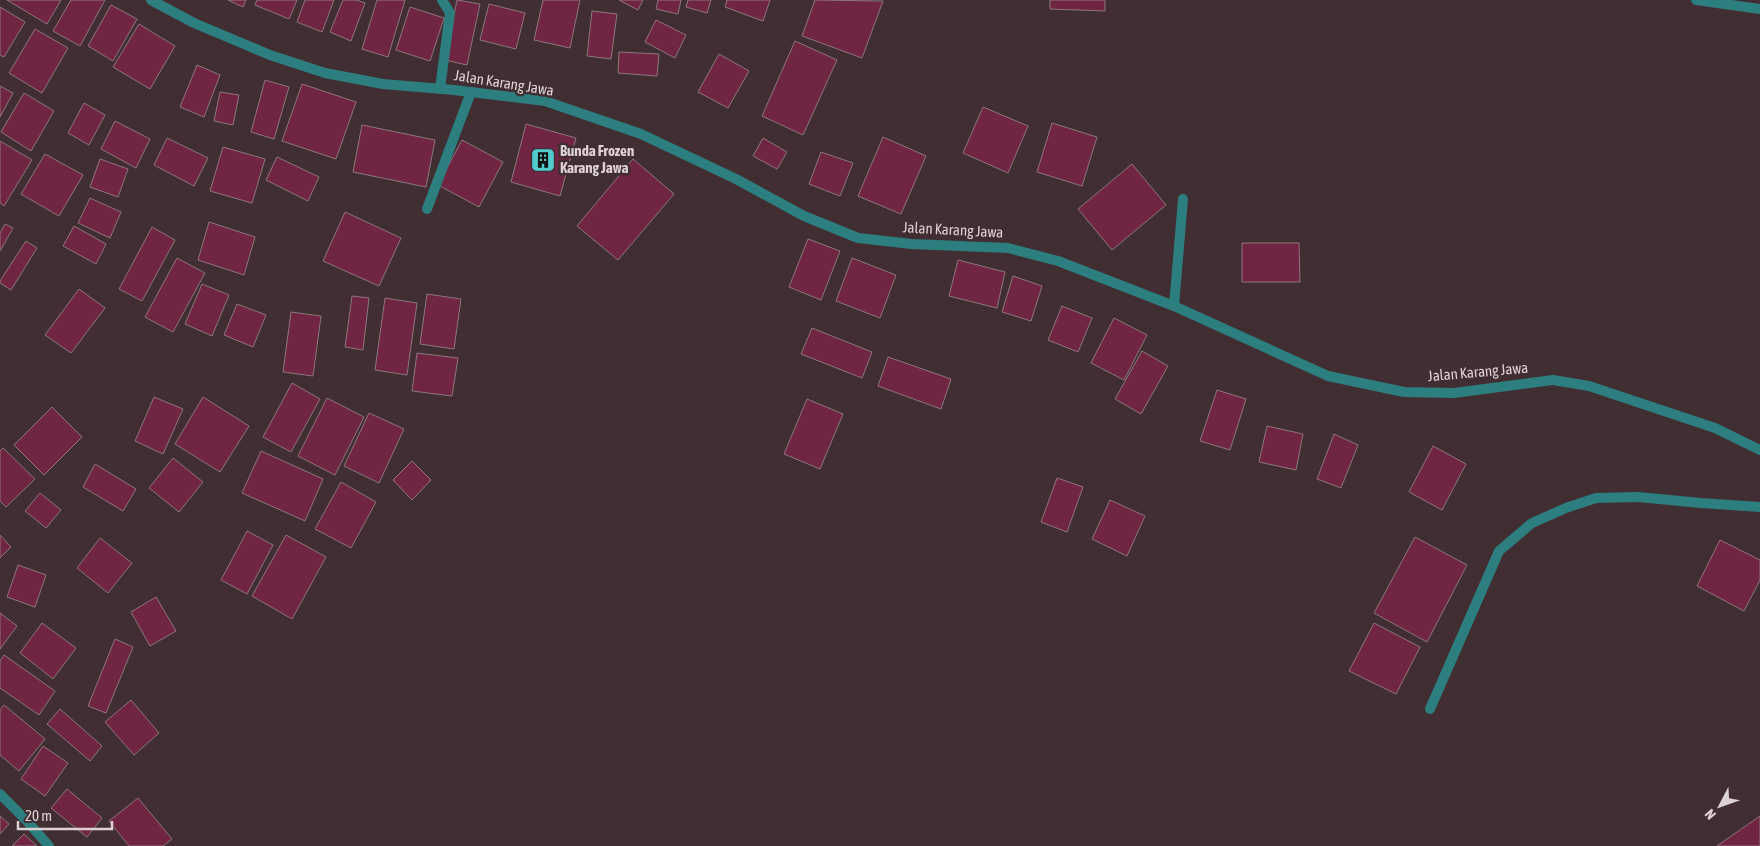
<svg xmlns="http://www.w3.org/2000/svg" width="1760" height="846" font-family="'Asap Condensed',sans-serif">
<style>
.building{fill:#702542;stroke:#8c777d}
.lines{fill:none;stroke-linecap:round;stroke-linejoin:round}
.minor{stroke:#2d7e7f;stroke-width:10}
.labels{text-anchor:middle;stroke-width:5;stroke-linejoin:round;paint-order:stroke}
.street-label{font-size:15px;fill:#ddd1d4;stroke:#402e33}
.poi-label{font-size:15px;font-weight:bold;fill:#ddd1d4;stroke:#402e33;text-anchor:start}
</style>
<rect width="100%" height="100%" fill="#402e33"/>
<!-- building -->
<g class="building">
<polygon points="7,0 61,0 47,24"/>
<polygon points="71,0 105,0 80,46 53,31"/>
<polygon points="228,0 246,0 243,7"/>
<polygon points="257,0 297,0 289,19 255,5"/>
<polygon points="305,0 334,0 322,32 297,22"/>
<polygon points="343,0 356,0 365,3 351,41 330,32"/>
<polygon points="377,0 405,0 388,57 362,49"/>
<polygon points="457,0 480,4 467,65 445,60"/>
<polygon points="543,0 580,0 570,48 534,40"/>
<polygon points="619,0 643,0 638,10"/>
<polygon points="658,0 681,0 678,14 656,9"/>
<polygon points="688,0 711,0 707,13 686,7"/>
<polygon points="727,0 770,0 763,21 725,7"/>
<polygon points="815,0 883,1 862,58 802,36"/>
<polygon points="1050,0 1105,0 1105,11 1050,9"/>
<polygon points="489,4 525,13 516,49 480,40"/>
<polygon points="111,5 137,19 113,61 88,46"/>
<polygon points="0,7 25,22 4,57 0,55"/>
<polygon points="410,7 444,18 430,61 396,50"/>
<polygon points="592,11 617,14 611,59 587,56"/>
<polygon points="656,20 686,35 675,58 645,42"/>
<polygon points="139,24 175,46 150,89 113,67"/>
<polygon points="35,29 68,48 42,93 9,73"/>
<polygon points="795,41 837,60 803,135 762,116"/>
<polygon points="619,52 659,54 657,76 618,73"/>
<polygon points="719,54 749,71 728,108 698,92"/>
<polygon points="197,65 220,75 204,117 180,107"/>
<polygon points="265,80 289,87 274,139 251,132"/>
<polygon points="302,84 356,102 336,159 282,141"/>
<polygon points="0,86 13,93 0,117"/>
<polygon points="220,92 239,95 233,125 214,121"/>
<polygon points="24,93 54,111 31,151 1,132"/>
<polygon points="84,103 105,115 89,145 68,133"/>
<polygon points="983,107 1028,126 1008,173 963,153"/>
<polygon points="115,121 150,139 136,168 101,149"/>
<polygon points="1052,123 1097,137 1082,186 1037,172"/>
<polygon points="526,124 576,138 560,196 511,182"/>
<polygon points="362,125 435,140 426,187 353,172"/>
<polygon points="883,137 926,156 901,214 858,196"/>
<polygon points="167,138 208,158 194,186 154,165"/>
<polygon points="763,138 787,152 777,169 753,156"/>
<polygon points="462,140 503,162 479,207 438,185"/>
<polygon points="0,141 32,160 4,206 0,203"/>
<polygon points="223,147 265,159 252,203 210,191"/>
<polygon points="821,152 853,163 840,196 809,184"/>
<polygon points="45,154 83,175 59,216 21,194"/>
<polygon points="277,157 319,177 308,201 266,180"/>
<polygon points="100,159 128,169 118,197 90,187"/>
<polygon points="633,159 674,194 618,260 577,226"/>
<polygon points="1132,164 1166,205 1112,250 1078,209"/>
<polygon points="90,198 121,212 110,238 78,223"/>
<polygon points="345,212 401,238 379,286 323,261"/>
<polygon points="209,222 255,237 244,275 198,260"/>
<polygon points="5,224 13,228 0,251 0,233"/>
<polygon points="74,226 106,244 96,264 63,246"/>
<polygon points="152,227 175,240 142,301 119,289"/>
<polygon points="808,239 840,251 821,300 789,287"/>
<polygon points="26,241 37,248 11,290 0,283 0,281"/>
<polygon points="1242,243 1299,243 1300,282 1242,282"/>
<polygon points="177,258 205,273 173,332 145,317"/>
<polygon points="852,258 896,275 880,318 836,301"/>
<polygon points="958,260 1005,272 997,308 949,296"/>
<polygon points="1013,276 1042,286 1031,321 1002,312"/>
<polygon points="202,284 229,295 212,336 185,324"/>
<polygon points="79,289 105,308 71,353 45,335"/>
<polygon points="427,294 461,299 454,349 420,344"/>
<polygon points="352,296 369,298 363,350 345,347"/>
<polygon points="385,298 417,303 407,375 375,370"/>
<polygon points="237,304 266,315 253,347 224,335"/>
<polygon points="1062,306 1092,318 1078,352 1048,340"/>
<polygon points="291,312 321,316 313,376 283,372"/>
<polygon points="1114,318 1147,335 1124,380 1091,363"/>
<polygon points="812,328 872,352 862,378 801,354"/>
<polygon points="1142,351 1168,366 1141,414 1115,399"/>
<polygon points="417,353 458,358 452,396 412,391"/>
<polygon points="888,357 951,379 941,409 878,386"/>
<polygon points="292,383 320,399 291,452 263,437"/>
<polygon points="1217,390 1246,399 1230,450 1200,441"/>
<polygon points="154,397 183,409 163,454 135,441"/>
<polygon points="203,397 249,426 220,472 175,444"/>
<polygon points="327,398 364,417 335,475 298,456"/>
<polygon points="807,399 843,414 820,469 784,454"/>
<polygon points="52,407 82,437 44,475 14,445"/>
<polygon points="369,413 404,429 379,483 344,466"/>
<polygon points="1267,426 1303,434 1296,470 1259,462"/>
<polygon points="1334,434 1358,445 1341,488 1317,479"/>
<polygon points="1433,446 1466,464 1442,510 1409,492"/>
<polygon points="3,448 35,479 6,507 0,501 0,451"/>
<polygon points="261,451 323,479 305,521 242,493"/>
<polygon points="173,458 203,482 179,512 149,488"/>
<polygon points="412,461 431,480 412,500 393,480"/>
<polygon points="95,464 136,489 123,511 83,487"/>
<polygon points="1057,478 1083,487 1067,532 1041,522"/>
<polygon points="341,482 376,502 351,548 315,529"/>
<polygon points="40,493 61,510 46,528 25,511"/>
<polygon points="1110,500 1145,516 1127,556 1092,539"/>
<polygon points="247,531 273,545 247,594 221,580"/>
<polygon points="0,535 11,547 0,558"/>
<polygon points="286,535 326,557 292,619 252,596"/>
<polygon points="1415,537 1467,565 1427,642 1374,613"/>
<polygon points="100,538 132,563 108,593 77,568"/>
<polygon points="1720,540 1760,560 1760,580 1744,611 1697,586"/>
<polygon points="18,565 46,575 35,607 7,597"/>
<polygon points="156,597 176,631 150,646 131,612"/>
<polygon points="0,613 17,626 0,649"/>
<polygon points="42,623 76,648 53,679 20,653"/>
<polygon points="1374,623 1420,647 1396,694 1349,671"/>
<polygon points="115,639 133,647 106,713 88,706"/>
<polygon points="4,655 55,691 39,715 0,688 0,661"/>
<polygon points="131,700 159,733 134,755 105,722"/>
<polygon points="4,705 45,739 19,771 0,755 0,710"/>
<polygon points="60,709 102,746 90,761 47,724"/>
<polygon points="43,746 68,763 45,796 21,779"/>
<polygon points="67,789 102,818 87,837 51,808"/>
<polygon points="138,798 172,839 163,846 129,846 109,821"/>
<polygon points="0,816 9,824 0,834"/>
<polygon points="1760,816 1760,846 1717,846"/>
<polygon points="24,834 37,846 12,846"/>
</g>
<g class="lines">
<!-- minor -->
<g class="minor">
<polyline points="151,0 194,23 270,55 325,73 383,84 454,90 545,101 641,134 736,179 804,216 858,238 912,244 1008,248 1058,261 1174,306 1328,376 1404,392 1454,393 1553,380 1589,386 1715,428 1760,450"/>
<polyline points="1696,0 1760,9"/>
<polyline points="440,89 450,13 442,0"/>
<polyline points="427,209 471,92"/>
<polyline points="1174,306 1183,199"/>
<polyline points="1430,709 1499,551 1532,523 1566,508 1596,498 1638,497 1701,503 1760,507"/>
<polyline points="0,794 26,820 49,846"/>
</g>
</g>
<!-- icons -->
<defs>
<symbol id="building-square" viewBox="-11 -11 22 22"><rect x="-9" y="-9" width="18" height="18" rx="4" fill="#52cdce" stroke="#402e33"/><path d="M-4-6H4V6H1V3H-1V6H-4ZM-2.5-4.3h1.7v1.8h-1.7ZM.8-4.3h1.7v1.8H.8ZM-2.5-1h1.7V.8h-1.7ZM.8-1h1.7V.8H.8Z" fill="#111"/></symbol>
</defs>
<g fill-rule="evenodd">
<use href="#building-square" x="529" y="146" width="28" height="28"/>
</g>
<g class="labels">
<!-- street labels -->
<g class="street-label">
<text transform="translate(504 83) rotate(9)" y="5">Jalan Karang Jawa</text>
<text transform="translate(953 230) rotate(3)" y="5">Jalan Karang Jawa</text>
<text transform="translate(1478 372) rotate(-5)" y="5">Jalan Karang Jawa</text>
</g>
<!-- poi labels -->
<g class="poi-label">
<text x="560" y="156">Bunda Frozen<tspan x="560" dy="17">Karang Jawa</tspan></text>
</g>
</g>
<!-- north arrow -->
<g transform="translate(1720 806) rotate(229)" stroke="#402e33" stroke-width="4" paint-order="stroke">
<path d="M0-4L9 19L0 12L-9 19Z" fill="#ddd1d4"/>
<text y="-8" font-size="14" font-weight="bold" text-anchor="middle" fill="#ddd1d4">N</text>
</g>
<!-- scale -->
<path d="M18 821v8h94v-8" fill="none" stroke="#ddd1d4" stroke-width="2.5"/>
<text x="25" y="821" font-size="15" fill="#ddd1d4" stroke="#402e33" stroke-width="4" paint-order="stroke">20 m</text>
</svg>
